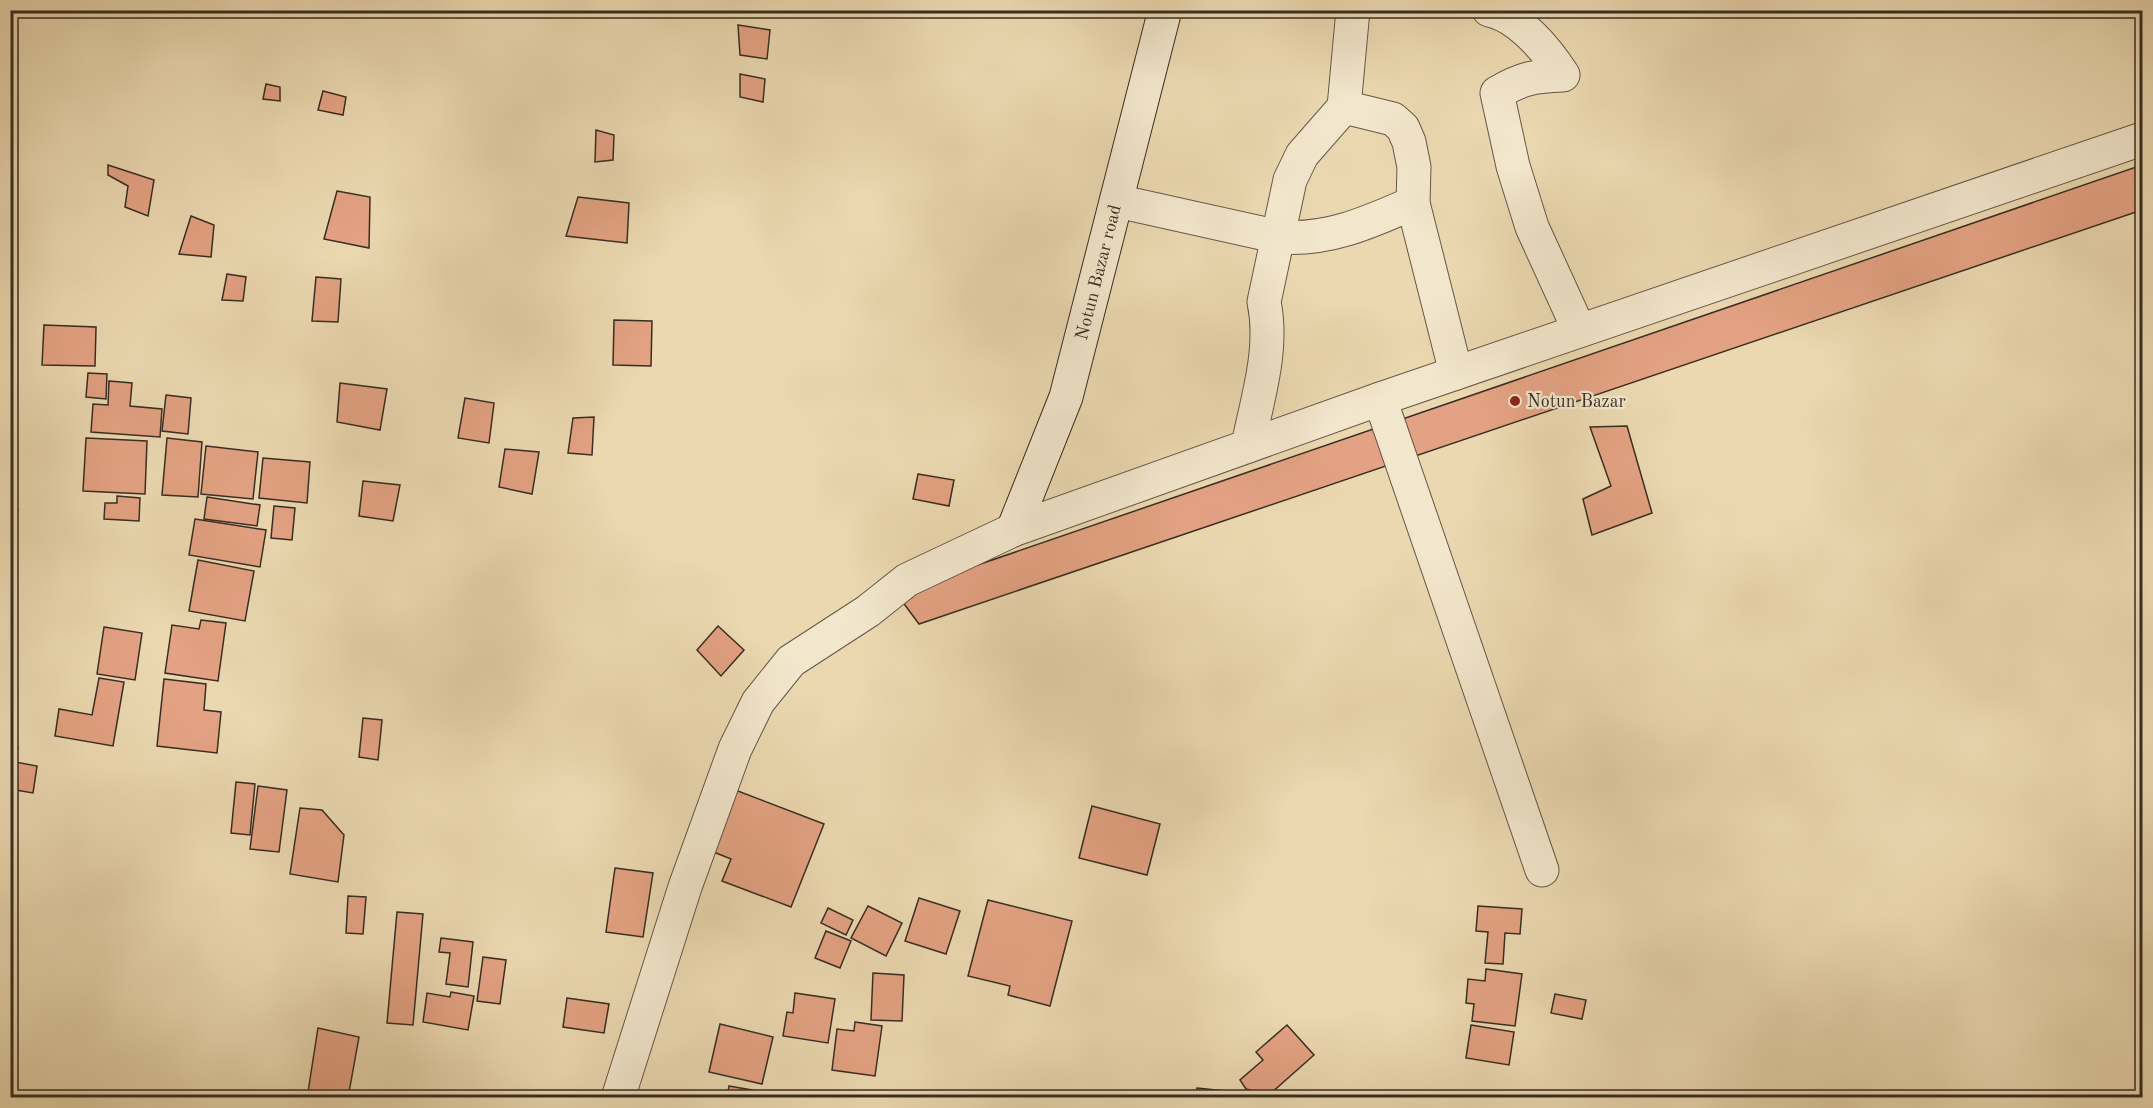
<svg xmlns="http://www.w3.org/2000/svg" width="2153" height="1108" font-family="'Old Standard TT',serif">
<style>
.building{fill:#e3a283;stroke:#382d24;stroke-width:1.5}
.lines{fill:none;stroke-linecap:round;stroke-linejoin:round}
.street-casing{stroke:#655847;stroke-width:35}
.secondary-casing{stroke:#382d24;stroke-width:35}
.street{stroke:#f2e6cc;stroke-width:33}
.secondary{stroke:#f2e6cc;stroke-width:33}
.poi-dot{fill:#8f2418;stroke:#f2e6cc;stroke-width:2}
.labels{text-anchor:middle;stroke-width:4.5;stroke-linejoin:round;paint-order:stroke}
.street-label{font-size:18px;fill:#382d24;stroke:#f2e6cc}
.poi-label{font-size:18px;fill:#382d24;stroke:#f2e6cc;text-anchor:start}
</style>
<rect width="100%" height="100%" fill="#ebd8b0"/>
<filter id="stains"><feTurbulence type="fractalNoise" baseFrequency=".00333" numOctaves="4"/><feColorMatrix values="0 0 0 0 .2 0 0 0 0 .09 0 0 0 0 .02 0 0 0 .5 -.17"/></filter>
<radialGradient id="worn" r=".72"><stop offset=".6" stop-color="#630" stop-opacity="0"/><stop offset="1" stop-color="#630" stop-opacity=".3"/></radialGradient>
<!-- building -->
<g class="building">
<polygon points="645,10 668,10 670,17 645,14"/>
<polygon points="738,25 770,30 767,59 740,55"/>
<polygon points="740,74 765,79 763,102 740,97"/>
<polygon points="266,84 280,87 280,101 263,99"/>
<polygon points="323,91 346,97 343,115 318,110"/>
<polygon points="596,130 614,135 613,160 595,162"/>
<polygon points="108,165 154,180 148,216 125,207 128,186 108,175"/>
<polygon points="2142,165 2142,210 919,624 896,593"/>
<polygon points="337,191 370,197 369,248 324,239"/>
<polygon points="578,197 629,203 627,243 566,236"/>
<polygon points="191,216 214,225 211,257 179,254"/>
<polygon points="227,274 246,277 243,301 222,300"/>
<polygon points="316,277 341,279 338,322 312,321"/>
<polygon points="614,320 652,321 651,366 613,365"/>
<polygon points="44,325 96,327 95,366 42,365"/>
<polygon points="88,373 107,374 106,399 86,397"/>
<polygon points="109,381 132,383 130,406 162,409 160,437 91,432 93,404 108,405"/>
<polygon points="340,383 387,389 380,430 337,422"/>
<polygon points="166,395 191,398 188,434 162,431"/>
<polygon points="465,398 494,403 489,443 458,438"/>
<polygon points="594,417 592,455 568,453 573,418"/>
<polygon points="1627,426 1652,513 1592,535 1583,499 1611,486 1590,427"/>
<polygon points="86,438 147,441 145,494 83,491"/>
<polygon points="167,438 202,442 198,497 162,495"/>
<polygon points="206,446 258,452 253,499 201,494"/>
<polygon points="505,449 539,452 532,494 499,487"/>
<polygon points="263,458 310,462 307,503 259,498"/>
<polygon points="918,474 954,480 949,506 913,499"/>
<polygon points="363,481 400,485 393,521 359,516"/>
<polygon points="117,496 140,498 139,521 104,519 105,503 117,503"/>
<polygon points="207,497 260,505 257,526 204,519"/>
<polygon points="274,506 295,508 292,540 271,538"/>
<polygon points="10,508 18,509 10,543"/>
<polygon points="195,519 266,530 260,567 189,555"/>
<polygon points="198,560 254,571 245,621 189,611"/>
<polygon points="201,620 226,623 218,681 165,673 172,625 199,629"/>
<polygon points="718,626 744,650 721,676 697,650"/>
<polygon points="104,627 142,633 135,680 97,674"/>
<polygon points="99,678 124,682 113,746 55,736 59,709 92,715"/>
<polygon points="164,679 206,684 204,710 221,712 217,753 157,746"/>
<polygon points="363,718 382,720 378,760 359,757"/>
<polygon points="10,745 18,747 15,762 37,766 33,793 10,789"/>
<polygon points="236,782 255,784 250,835 231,833"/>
<polygon points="258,786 287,790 279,852 250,849"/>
<polygon points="730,788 824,824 791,907 722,881 731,859 706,849"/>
<polygon points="1092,806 1160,824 1147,875 1079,858"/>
<polygon points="300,808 322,810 344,835 338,882 290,874"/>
<polygon points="615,868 653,873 643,937 606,932"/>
<polygon points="348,896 366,897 363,934 346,933"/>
<polygon points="919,898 960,911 946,954 905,941"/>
<polygon points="988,900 1072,921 1050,1006 1008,995 1010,986 968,976"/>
<polygon points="868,906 902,923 886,956 851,938"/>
<polygon points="1478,906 1522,909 1520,934 1505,933 1503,964 1485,963 1488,932 1476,931"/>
<polygon points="828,908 853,920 846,935 821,923"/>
<polygon points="397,912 423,914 413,1025 387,1023"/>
<polygon points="826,931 851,941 840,968 815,958"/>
<polygon points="441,938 473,942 468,987 446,984 450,953 439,952"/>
<polygon points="483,957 506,960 500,1004 477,1001"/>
<polygon points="1486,969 1522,974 1515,1026 1472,1021 1474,1004 1466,1003 1468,979 1485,981"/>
<polygon points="873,973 904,975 902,1021 871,1020"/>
<polygon points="451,992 474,996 468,1030 423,1022 427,993 450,997"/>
<polygon points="795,993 835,999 828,1043 783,1036 787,1012 793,1013"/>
<polygon points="1555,994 1586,1000 1582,1019 1551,1013"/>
<polygon points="567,998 609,1004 604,1033 563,1027"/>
<polygon points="855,1022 882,1026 875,1076 832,1070 837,1029 854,1031"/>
<polygon points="720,1024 773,1037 762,1084 709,1072"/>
<polygon points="1287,1025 1314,1055 1269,1095 1246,1089 1240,1080 1263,1060 1256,1052"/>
<polygon points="1471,1025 1514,1032 1509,1065 1466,1058"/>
<polygon points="318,1028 359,1037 348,1098 308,1092"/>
<polygon points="729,1086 794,1097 794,1098 727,1098"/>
<polygon points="1197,1088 1263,1095 1263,1098 1196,1098"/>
<polygon points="873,1091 878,1098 860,1098"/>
</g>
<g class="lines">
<defs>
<g id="street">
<polyline points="1353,10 1344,107 1393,119 1403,128 1409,142 1414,167 1413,203 1456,373"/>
<path d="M1489 10C1519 16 1547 50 1563 75 1535 76 1522 78 1497 93L1513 166 1532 227 1579 330"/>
<path d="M1117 201 1279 237C1328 241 1370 222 1413 203"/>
<polyline points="1380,399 1542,870"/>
<path d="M1248 446C1257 399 1274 350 1264 302L1290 180 1302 155 1344 107"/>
<polyline points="618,1098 685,887 735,749 758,702 791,661 868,611 907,580 1013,530 1380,399 2142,139"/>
</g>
<g id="secondary">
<path id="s1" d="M1013 530 1066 397 1165 10"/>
</g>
</defs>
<!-- street casing -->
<use href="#street" class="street-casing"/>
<!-- secondary casing -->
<use href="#secondary" class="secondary-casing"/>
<!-- street -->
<use href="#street" class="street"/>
<!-- secondary -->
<use href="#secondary" class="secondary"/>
</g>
<!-- markers -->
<circle class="poi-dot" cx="1515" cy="401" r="6"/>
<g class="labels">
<!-- street labels -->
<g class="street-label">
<text dy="6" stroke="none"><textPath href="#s1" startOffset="272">Notun Bazar road</textPath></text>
</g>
<!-- poi labels -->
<g class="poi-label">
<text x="1527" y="407">Notun Bazar</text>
</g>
</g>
<!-- margin -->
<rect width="2153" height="1108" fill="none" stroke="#ebd8b0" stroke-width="36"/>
<rect x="12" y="12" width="2129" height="1084" fill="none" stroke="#382d24" stroke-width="3"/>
<rect x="18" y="18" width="2117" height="1072" fill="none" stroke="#382d24" stroke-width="1.5"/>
<rect width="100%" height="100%" filter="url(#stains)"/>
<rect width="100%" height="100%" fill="url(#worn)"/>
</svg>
